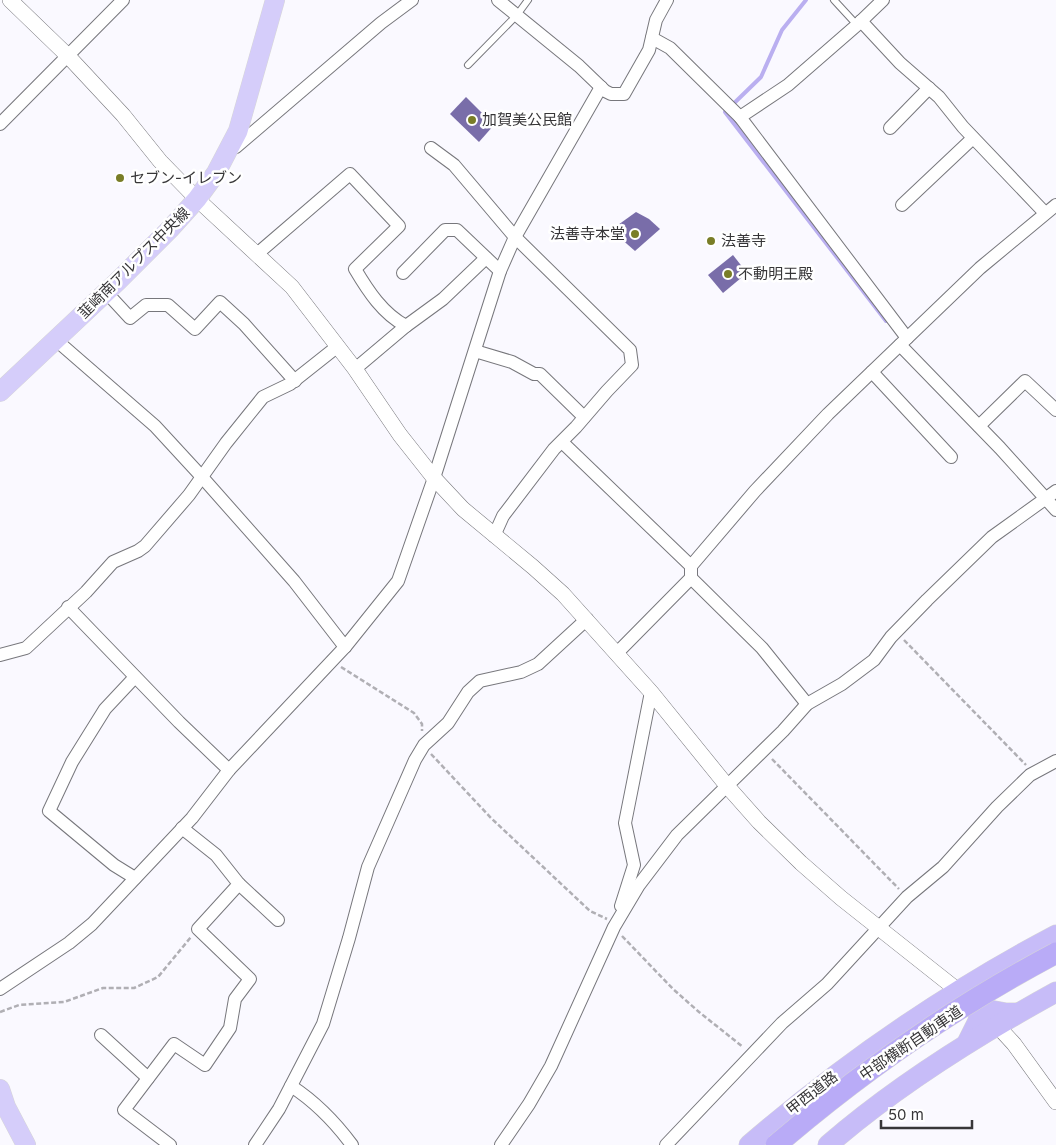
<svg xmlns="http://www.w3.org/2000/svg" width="1056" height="1145" font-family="Inter,'Noto Sans JP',sans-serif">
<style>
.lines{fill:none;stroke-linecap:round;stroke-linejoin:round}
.stream{stroke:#baaff0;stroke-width:4}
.building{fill:#796da9}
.service-casing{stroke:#77777c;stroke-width:8}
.minor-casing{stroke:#77777c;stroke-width:14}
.tertiary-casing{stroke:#77777c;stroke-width:16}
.primary-casing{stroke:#d7d7d7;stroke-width:20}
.trunk-casing{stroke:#d7d7d7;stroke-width:21}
.path{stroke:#b0afb4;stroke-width:2.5;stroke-dasharray:5 2.5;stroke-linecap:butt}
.service{stroke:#fff;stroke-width:6}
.minor{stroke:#fff;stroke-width:12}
.tertiary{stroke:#fff;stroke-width:15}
.primary{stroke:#d5cdfa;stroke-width:19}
.trunk{stroke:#c7bcf8;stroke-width:20}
.motorway-bridge-casing{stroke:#d7d7d7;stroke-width:22;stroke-linecap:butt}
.motorway-bridge{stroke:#b9abf7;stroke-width:21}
.poi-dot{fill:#797d27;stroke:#fff;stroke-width:2}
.labels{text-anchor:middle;stroke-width:5;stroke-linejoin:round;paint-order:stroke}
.poi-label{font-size:15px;fill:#373638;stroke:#fff;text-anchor:start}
.street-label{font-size:15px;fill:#373638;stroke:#fff}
</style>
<rect width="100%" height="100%" fill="#faf9ff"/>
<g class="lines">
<!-- stream -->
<polyline class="stream" points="806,0 782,30 761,77 725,112 886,321"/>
</g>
<!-- building -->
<g class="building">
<polygon points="466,97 494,125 479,142 450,114"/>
<polygon points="636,212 649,219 660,229 635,251 611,230"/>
<polygon points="733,255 747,273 723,293 708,275"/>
</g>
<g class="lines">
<defs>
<g id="service">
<polyline points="834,0 857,25"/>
<polyline points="468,65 517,15 528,0"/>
</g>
<g id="minor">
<polyline points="498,0 579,66 605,91 611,94 624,94 649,50 656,20 667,0"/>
<polyline points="861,21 900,63 939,97 963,127 1045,213"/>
<polyline points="652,38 670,48 740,117 907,338"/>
<polyline points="740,117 788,85 857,25 883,0"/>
<polyline points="0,124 123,0"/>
<polyline points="890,128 929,88"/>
<polyline points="431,148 454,165 515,237 630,350 632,365 607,391 576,427 554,449 503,516 494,536"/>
<polyline points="231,149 236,147 381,23 412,0"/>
<polyline points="902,205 973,138"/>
<path d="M257 254 350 174 399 226 355 269C368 291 383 314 406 326L443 299 486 258"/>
<polyline points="403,273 445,230 457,230 500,271"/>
<polyline points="106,292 130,318 146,305 168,305 195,329 220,302 244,324 295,381"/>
<polyline points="56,340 155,426 202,477 294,581 345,647"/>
<polyline points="900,345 1000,448 1056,510"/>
<polyline points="475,351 512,362 534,374 540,374 584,417"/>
<polyline points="355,369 406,326"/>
<polyline points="872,372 951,457"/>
<polyline points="979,426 1025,381 1056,410"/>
<polyline points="562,442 691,566"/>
<polyline points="691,578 762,648 807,704"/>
<polyline points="68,607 179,722 229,770"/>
<polyline points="617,653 691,578 691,566 755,491 828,414 980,268 1056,205"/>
<polyline points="0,655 26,648 86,592 113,562 138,551 145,546 189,495 226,443 263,397 290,384 338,346"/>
<polyline points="135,878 114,865 49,811 72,762 105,709 135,677"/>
<polyline points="239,884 278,920"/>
<polyline points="621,906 634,865 625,823 651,692"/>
<polyline points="0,989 69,943 92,924 192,818 229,770 345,647 398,581 434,478 500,271 515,237 601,87"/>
<polyline points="101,1035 148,1078"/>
<path d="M291 1086C314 1101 335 1122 352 1145"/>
<polyline points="170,1145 124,1110 174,1044 205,1065 230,1028 235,999 250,979 198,929 239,884 216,855 182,828"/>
<polyline points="255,1145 279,1109 323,1024 349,938 368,867 415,760 424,745 448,723 468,692 480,681 521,672 538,664 587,619"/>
<polyline points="501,1145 529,1104 551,1066 614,927 639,885 677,835 783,731 807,704 842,684 874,660 891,637 927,600 992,537 1056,491"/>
<polyline points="666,1145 782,1023 827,984 907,897 943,867 997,807 1030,775 1056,761"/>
</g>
<g id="tertiary">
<polyline points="10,0 68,56 123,115 160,161 197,199 292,287 355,369 400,435 434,478 463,509 533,567 563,594 651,692 728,787 759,822 801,863 841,898 966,997"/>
<polyline points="991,1019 1014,1044 1056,1102"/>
</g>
<g id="primary">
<polyline points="0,392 118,281 170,229 197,199 216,173 238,131 275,0"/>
<polyline points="0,1089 6,1107 26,1145"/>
</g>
<g id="trunk">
<polyline points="967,1043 978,1021 979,1008 1006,1013 1017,1013"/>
<path d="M749 1145C843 1064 946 993 1056 935"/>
<path d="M828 1145C897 1085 976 1036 1056 992"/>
</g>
</defs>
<!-- service casing -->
<use href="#service" class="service-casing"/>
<!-- minor casing -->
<use href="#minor" class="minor-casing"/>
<!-- tertiary casing -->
<use href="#tertiary" class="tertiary-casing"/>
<!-- primary casing -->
<use href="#primary" class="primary-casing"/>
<!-- trunk casing -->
<use href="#trunk" class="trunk-casing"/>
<!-- path -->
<g class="path">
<polyline points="904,640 1026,765"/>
<polyline points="341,667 414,713 422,724 422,731"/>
<polyline points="431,754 491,818 590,911 607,919"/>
<polyline points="772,759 899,889"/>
<polyline points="622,936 673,989 699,1012 743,1047"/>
<polyline points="0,1012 19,1005 64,1002 103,988 134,988 158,977 191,937"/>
</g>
<!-- service -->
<use href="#service" class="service"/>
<!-- minor -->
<use href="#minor" class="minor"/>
<!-- tertiary -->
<use href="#tertiary" class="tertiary"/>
<!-- primary -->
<use href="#primary" class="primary"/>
<!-- trunk -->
<use href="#trunk" class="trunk"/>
<defs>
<path id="motorway-bridge" d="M776 1145C862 1071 956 1006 1056 953"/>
</defs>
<!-- motorway-bridge casing -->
<use href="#motorway-bridge" class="motorway-bridge-casing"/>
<!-- motorway-bridge -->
<use href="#motorway-bridge" class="motorway-bridge"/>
</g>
<!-- markers -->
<g class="poi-dot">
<circle cx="472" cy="120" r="5"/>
<circle cx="120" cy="178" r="5"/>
<circle cx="635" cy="234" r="5"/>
<circle cx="711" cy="241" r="5"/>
<circle cx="728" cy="274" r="5"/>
</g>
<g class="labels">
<!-- poi labels -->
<g class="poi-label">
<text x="482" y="125">加賀美公民館</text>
<text x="130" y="183">セブン-イレブン</text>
<text x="625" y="239" text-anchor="end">法善寺本堂</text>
<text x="721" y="246">法善寺</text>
<text x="738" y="279">不動明王殿</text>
</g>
<!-- street labels -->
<g class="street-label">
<text transform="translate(134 263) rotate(-45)" y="5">韮崎南アルプス中央線</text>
<text transform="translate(911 1043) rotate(-34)" y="5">中部横断自動車道</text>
<text transform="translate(812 1093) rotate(-38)" y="5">甲西道路</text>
</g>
</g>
<!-- scale -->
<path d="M881 1120v8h91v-8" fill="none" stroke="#373638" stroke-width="2.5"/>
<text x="888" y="1120" font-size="15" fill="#373638" stroke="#ffffff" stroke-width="4" paint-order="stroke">50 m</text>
</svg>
